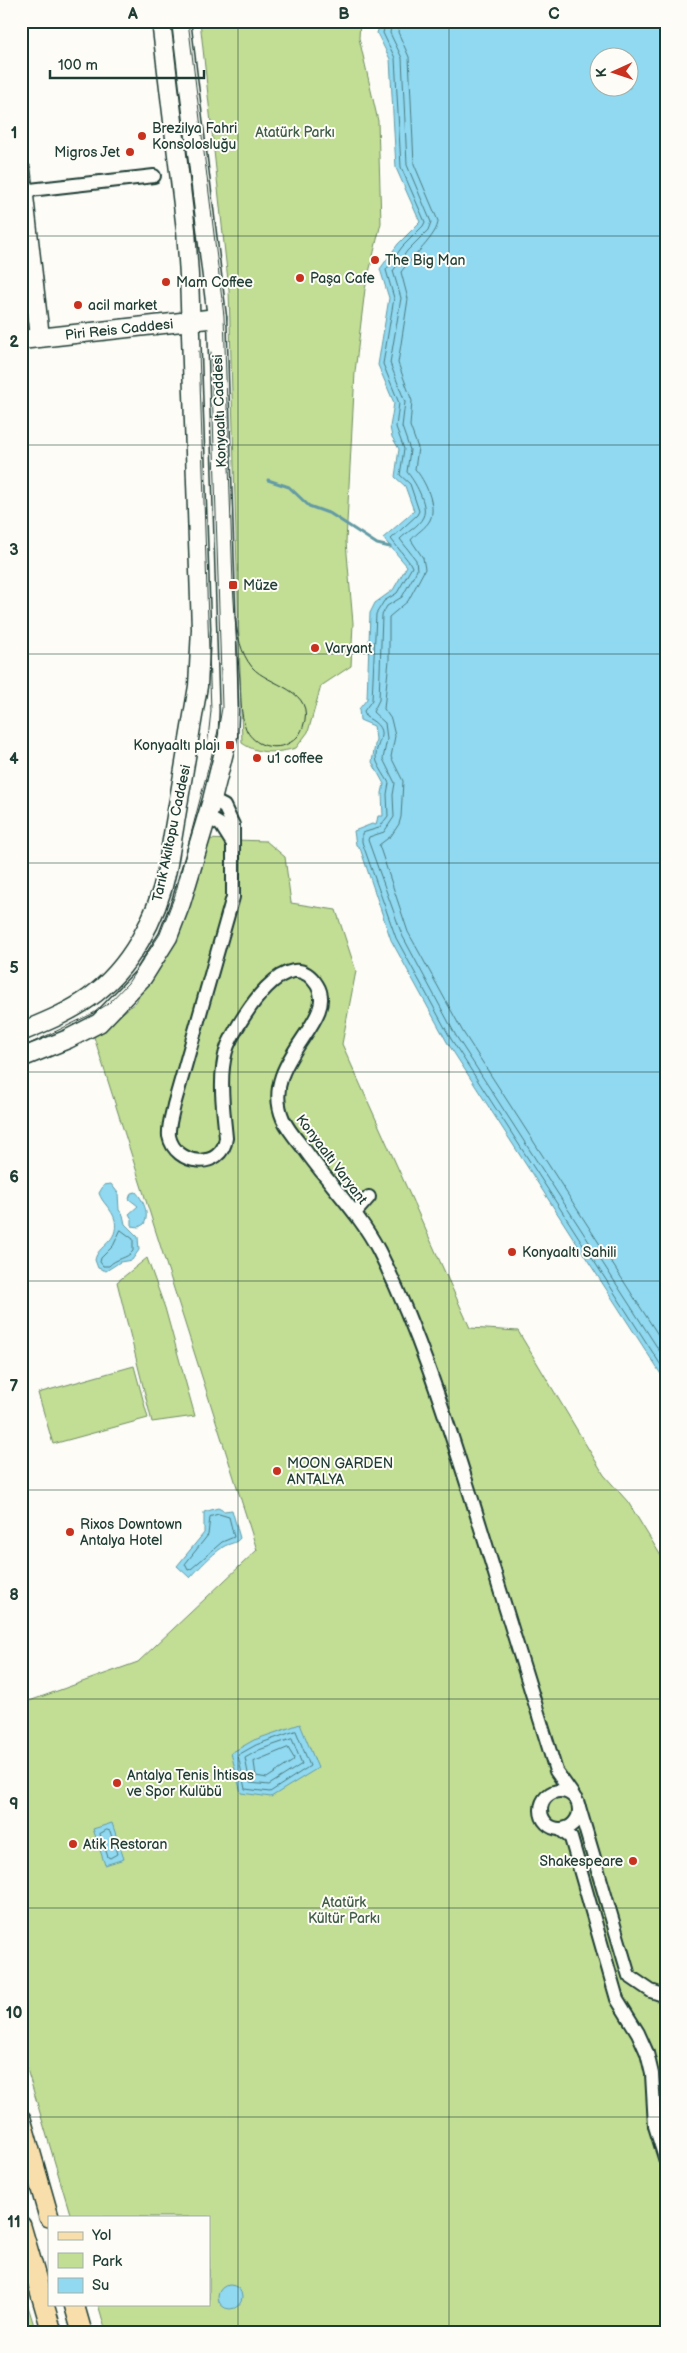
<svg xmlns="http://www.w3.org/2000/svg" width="687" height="2353" font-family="'Balsamiq Sans',sans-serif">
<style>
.green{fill:#c2dd94;stroke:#708d64}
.water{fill:#90d9f1;stroke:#639ba5;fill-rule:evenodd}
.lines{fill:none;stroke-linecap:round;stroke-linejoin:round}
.shore{stroke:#4c7b80;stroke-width:1}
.stream{stroke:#639ba5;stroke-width:3}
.street-casing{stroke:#1f3d34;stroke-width:16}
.secondary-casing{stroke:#1f3d34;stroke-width:21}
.primary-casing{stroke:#1f3d34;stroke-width:22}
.street{stroke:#fdfcf7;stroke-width:12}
.secondary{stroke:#fdfcf7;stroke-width:18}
.primary{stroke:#f8deab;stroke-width:19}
.tram{stroke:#1f3d34;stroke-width:1}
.grid{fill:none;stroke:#1f3d34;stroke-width:1;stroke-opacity:0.55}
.poi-dot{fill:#c8321e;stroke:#fdfcf7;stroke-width:2}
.labels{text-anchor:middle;stroke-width:4;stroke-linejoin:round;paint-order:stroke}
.poi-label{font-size:14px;fill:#1f3d34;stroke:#fdfcf7;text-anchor:start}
.park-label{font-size:14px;fill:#405d47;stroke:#fdfcf7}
.street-label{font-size:14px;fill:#1f3d34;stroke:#fdfcf7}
.neatline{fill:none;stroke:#1f3d34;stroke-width:2}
.grid-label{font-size:16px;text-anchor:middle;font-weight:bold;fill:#1f3d34}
</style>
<rect width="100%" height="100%" fill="#fdfcf7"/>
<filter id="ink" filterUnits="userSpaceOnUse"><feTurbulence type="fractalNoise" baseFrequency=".02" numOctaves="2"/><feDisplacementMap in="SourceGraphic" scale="10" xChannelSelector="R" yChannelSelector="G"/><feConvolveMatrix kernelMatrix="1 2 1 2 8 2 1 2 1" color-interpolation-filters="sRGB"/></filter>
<g filter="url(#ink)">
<!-- green -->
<g class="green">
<path d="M200 21H360L359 38 378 121 381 223 365 289 355 372 346 542 353 623 351 666 321 686 308 732 296 748C277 753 259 755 242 743L229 290Z"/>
<polygon points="204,839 266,841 285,857 291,903 336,910 356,971 342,1044 470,1328 518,1331 604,1475 628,1502 666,1564 666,2332 106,2332 98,2304 209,2304 209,2217 71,2217 21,2049 21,1704 138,1662 257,1550 94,1037 136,1002 175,931"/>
<polygon points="147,1258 165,1308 195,1416 152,1422 117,1282"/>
<polygon points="134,1366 148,1418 53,1444 38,1393"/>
<polygon points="21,2284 36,2332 21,2332"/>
</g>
<!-- water -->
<g class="water">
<path d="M381 21H666V1382L447 1042 391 940 360 848 356 845 354 831 372 824 376 825 378 816H383L382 793 384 784 372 762 376 739 374 726 360 720 359 709 367 699 370 613 375 603 393 590 407 566 383 538 414 511 405 486 395 477 399 449 392 437 390 427 394 403 378 365 389 298 380 269 398 244 420 222 396 168 390 59 377 33ZM600 58H630V88H600Z"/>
<path d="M111 1184 118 1193 119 1210 123 1215 125 1224 138 1237 139 1250 132 1260 120 1262 106 1271 98 1268 95 1260C98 1244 119 1243 115 1220 112 1209 102 1203 99 1193L104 1185Z"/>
<path d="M136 1192C143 1200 150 1214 144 1224L139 1227 132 1226V1219L129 1214 138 1206 129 1199 131 1193Z"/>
<path d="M218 1508 224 1511 232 1510 240 1538C236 1544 229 1543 223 1547 210 1556 200 1567 190 1578L177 1566 204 1533V1512Z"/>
<polygon points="300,1724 318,1768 271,1797 241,1793 231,1753 254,1740"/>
<polygon points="112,1823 124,1859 105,1865 93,1829"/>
<circle cx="230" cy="2297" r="12"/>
</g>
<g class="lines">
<!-- shore -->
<g class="shore">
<path d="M386 21 383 33 395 58 401 167 425 222 423 226 402 247 386 270 394 298 383 364 399 403 396 427 404 449 400 475 410 484 419 511 417 515 391 539 410 563 412 567 397 593 384 601 376 614 372 700 364 711 366 717C396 732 371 743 377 762 380 769 385 776 389 783L387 794 388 816 379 828 362 833V842L396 938 451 1039 666 1373"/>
<path d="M392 21 390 33 402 58 407 165 431 222 428 230 407 251 393 271 401 298 390 363 405 402 402 427 410 450 407 472C414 480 429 505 423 517 419 526 407 532 400 539L416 560 417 570 402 597 387 606 382 615 379 700 373 712 385 723 387 739 383 759 395 783 393 795 394 817 384 832 369 837 368 840 402 935 456 1036 666 1361"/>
<path d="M400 21 398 32 409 57 414 164 438 221C438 235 411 258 401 272L408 299 398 363 412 401 410 426 418 448 415 469C425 480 437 506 430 520 426 528 416 533 411 540L423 558 425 569 408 601 389 617V660L384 709 391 719 395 736 391 757 403 781 401 817 399 824 391 836 379 845 408 932 463 1032 666 1347"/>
<path d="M121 1230 133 1239V1251C127 1259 116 1258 109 1266H103L100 1262 101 1258 113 1246Z"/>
<polygon points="219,1514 229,1517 234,1537 222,1542 191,1569 188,1570 185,1564 208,1535 210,1517"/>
<polygon points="296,1731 310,1766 270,1792 245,1789 238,1755 256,1745"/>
<polygon points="292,1739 302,1764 269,1785 250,1783 245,1758 259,1750"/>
<polygon points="288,1748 294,1758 293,1761 267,1778 256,1776 254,1762"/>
<polygon points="107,1830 110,1831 117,1854 110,1858 108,1857 100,1834"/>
</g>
<!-- stream -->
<polyline class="stream" points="268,480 289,487 309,506 331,514 377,544 390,547"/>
<defs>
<g id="street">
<polyline points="21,191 154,176"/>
<path d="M212 800 224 806 233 825V897L174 1105C172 1115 168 1126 169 1136 175 1166 222 1171 226 1138 224 1115 220 1090 223 1067 224 1059 226 1048 230 1041 241 1018 288 939 317 985 340 1021 258 1061 283 1119 288 1130 297 1140 305 1150 329 1184 360 1214 379 1251 419 1330 447 1421 474 1506 501 1594 529 1683 556 1771L573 1795"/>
<polyline points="206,816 221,825 233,844"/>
<polyline points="355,1213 369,1197"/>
<circle cx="560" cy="1810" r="19"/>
<polyline points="579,1807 629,1976 651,1991 666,1996"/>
<polyline points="560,1829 571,1838 617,1999 638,2033 647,2053 652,2074 655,2126 666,2161"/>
</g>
<g id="secondary">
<polyline points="21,170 40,337"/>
<polyline points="21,340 217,318"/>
<path d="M21 1032C45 1022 68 1013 89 998 130 969 157 918 167 870L198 686 201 629 189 275 186 230 161 21"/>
<polyline points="21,1058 68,1039 99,1023 143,977 168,937 181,903 212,800 228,736 229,711 217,318 181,21"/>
</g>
<g id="primary">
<polyline points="21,2119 49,2217"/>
<polyline points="21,2226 52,2332"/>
<polyline points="74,2304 82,2332"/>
</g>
</defs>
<!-- street casing -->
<use href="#street" class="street-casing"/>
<!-- secondary casing -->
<use href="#secondary" class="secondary-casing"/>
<!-- primary casing -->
<use href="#primary" class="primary-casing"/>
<!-- street -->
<use href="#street" class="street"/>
<!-- secondary -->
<use href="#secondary" class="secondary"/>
<!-- primary -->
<use href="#primary" class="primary"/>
<!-- tram -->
<g class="tram">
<path d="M188 21 224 316 233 585C235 617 237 649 240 680 241 695 240 712 245 726 247 733 252 739 259 743 267 747 276 748 285 745 293 742 300 736 303 727 317 689 268 686 252 667 240 652 238 636 235 617"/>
<polyline points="199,351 211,711 207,748"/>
<polyline points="21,1048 90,1015 108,1004 128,983 160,934 175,895 218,731 222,708 211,352"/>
</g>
</g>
</g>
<!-- grid -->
<path class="grid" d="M238 21V2332M449 21V2332M21 236H666M21 445H666M21 654H666M21 863H666M21 1072H666M21 1281H666M21 1490H666M21 1699H666M21 1908H666M21 2117H666"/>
<!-- markers -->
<g class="poi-dot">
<circle cx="142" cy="136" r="5"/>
<circle cx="130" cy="152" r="5"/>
<circle cx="375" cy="260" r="5"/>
<circle cx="300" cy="278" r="5"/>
<circle cx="166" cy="282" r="5"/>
<circle cx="78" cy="305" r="5"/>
<rect x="228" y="580" width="10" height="10" rx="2.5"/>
<circle cx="315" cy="648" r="5"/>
<rect x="225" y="740" width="10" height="10" rx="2.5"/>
<circle cx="257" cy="758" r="5"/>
<circle cx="512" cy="1252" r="5"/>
<circle cx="277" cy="1471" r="5"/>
<circle cx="70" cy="1532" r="5"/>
<circle cx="117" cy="1783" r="5"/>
<circle cx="73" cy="1844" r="5"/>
<circle cx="633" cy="1861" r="5"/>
</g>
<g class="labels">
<!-- poi labels -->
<g class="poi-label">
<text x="152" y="133">Brezilya Fahri<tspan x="152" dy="16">Konsolosluğu</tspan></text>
<text x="120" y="157" text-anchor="end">Migros Jet</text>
<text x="385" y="265">The Big Man</text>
<text x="310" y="283">Paşa Cafe</text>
<text x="176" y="287">Mam Coffee</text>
<text x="88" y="310">acil market</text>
<text x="243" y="590">Müze</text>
<text x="325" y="653">Varyant</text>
<text x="220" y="750" text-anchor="end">Konyaaltı plajı</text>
<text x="267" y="763">u1 coffee</text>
<text x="522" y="1257">Konyaaltı Sahili</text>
<text x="287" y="1468">MOON GARDEN<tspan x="287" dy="16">ANTALYA</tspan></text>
<text x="80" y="1529">Rixos Downtown<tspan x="80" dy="16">Antalya Hotel</tspan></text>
<text x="127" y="1780">Antalya Tenis İhtisas<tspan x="127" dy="16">ve Spor Kulübü</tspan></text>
<text x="83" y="1849">Atik Restoran</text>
<text x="623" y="1866" text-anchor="end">Shakespeare</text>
</g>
<!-- park labels -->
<g class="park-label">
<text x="295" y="137">Atatürk Parkı</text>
<text x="344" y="1907">Atatürk<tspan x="344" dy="16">Kültür Parkı</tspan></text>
</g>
<!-- street labels -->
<g class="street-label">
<text transform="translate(119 329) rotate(-6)" y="5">Piri Reis Caddesi</text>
<text transform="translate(219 411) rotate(-92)" y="5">Konyaaltı Caddesi</text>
<text transform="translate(171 833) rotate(-78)" y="5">Tarık Akıltopu Caddesi</text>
<text transform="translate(332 1159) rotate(53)" y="5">Konyaaltı Varyant</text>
</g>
</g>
<!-- margin -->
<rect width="687" height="2353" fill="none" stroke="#fdfcf7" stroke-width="55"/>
<!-- legend -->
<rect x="48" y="2216" width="162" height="90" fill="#fdfcf7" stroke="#a4b0a9"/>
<rect x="58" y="2232" width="25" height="8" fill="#f8deab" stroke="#a4b0a9"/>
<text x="92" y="2240" font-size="15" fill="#1f3d34">Yol</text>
<rect x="58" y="2253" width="25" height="15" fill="#c2dd94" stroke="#a4b0a9"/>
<text x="92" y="2266" font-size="15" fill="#1f3d34">Park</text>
<rect x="58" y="2278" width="25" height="15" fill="#90d9f1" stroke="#a4b0a9"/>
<text x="92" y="2290" font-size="15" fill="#1f3d34">Su</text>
<!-- north arrow -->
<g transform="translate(614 72) rotate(267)"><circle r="24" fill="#fdfcf7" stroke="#a4b0a9"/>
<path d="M0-4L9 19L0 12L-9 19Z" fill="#c8321e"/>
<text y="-8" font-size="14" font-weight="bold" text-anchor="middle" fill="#1f3d34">K</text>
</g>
<!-- scale -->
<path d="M50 70v8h154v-8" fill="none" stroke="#1f3d34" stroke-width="2.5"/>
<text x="58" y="70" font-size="15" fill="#1f3d34" stroke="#fdfcf7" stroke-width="4" paint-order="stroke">100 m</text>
<rect x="28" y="28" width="632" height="2298" class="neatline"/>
<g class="grid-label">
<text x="133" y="19">A</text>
<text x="344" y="19">B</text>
<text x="554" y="19">C</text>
<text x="14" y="138">1</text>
<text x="14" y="347">2</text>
<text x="14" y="555">3</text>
<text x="14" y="764">4</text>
<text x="14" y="973">5</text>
<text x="14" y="1182">6</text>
<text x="14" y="1391">7</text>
<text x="14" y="1600">8</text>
<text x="14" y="1809">9</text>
<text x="14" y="2018">10</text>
<text x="14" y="2227">11</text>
</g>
</svg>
